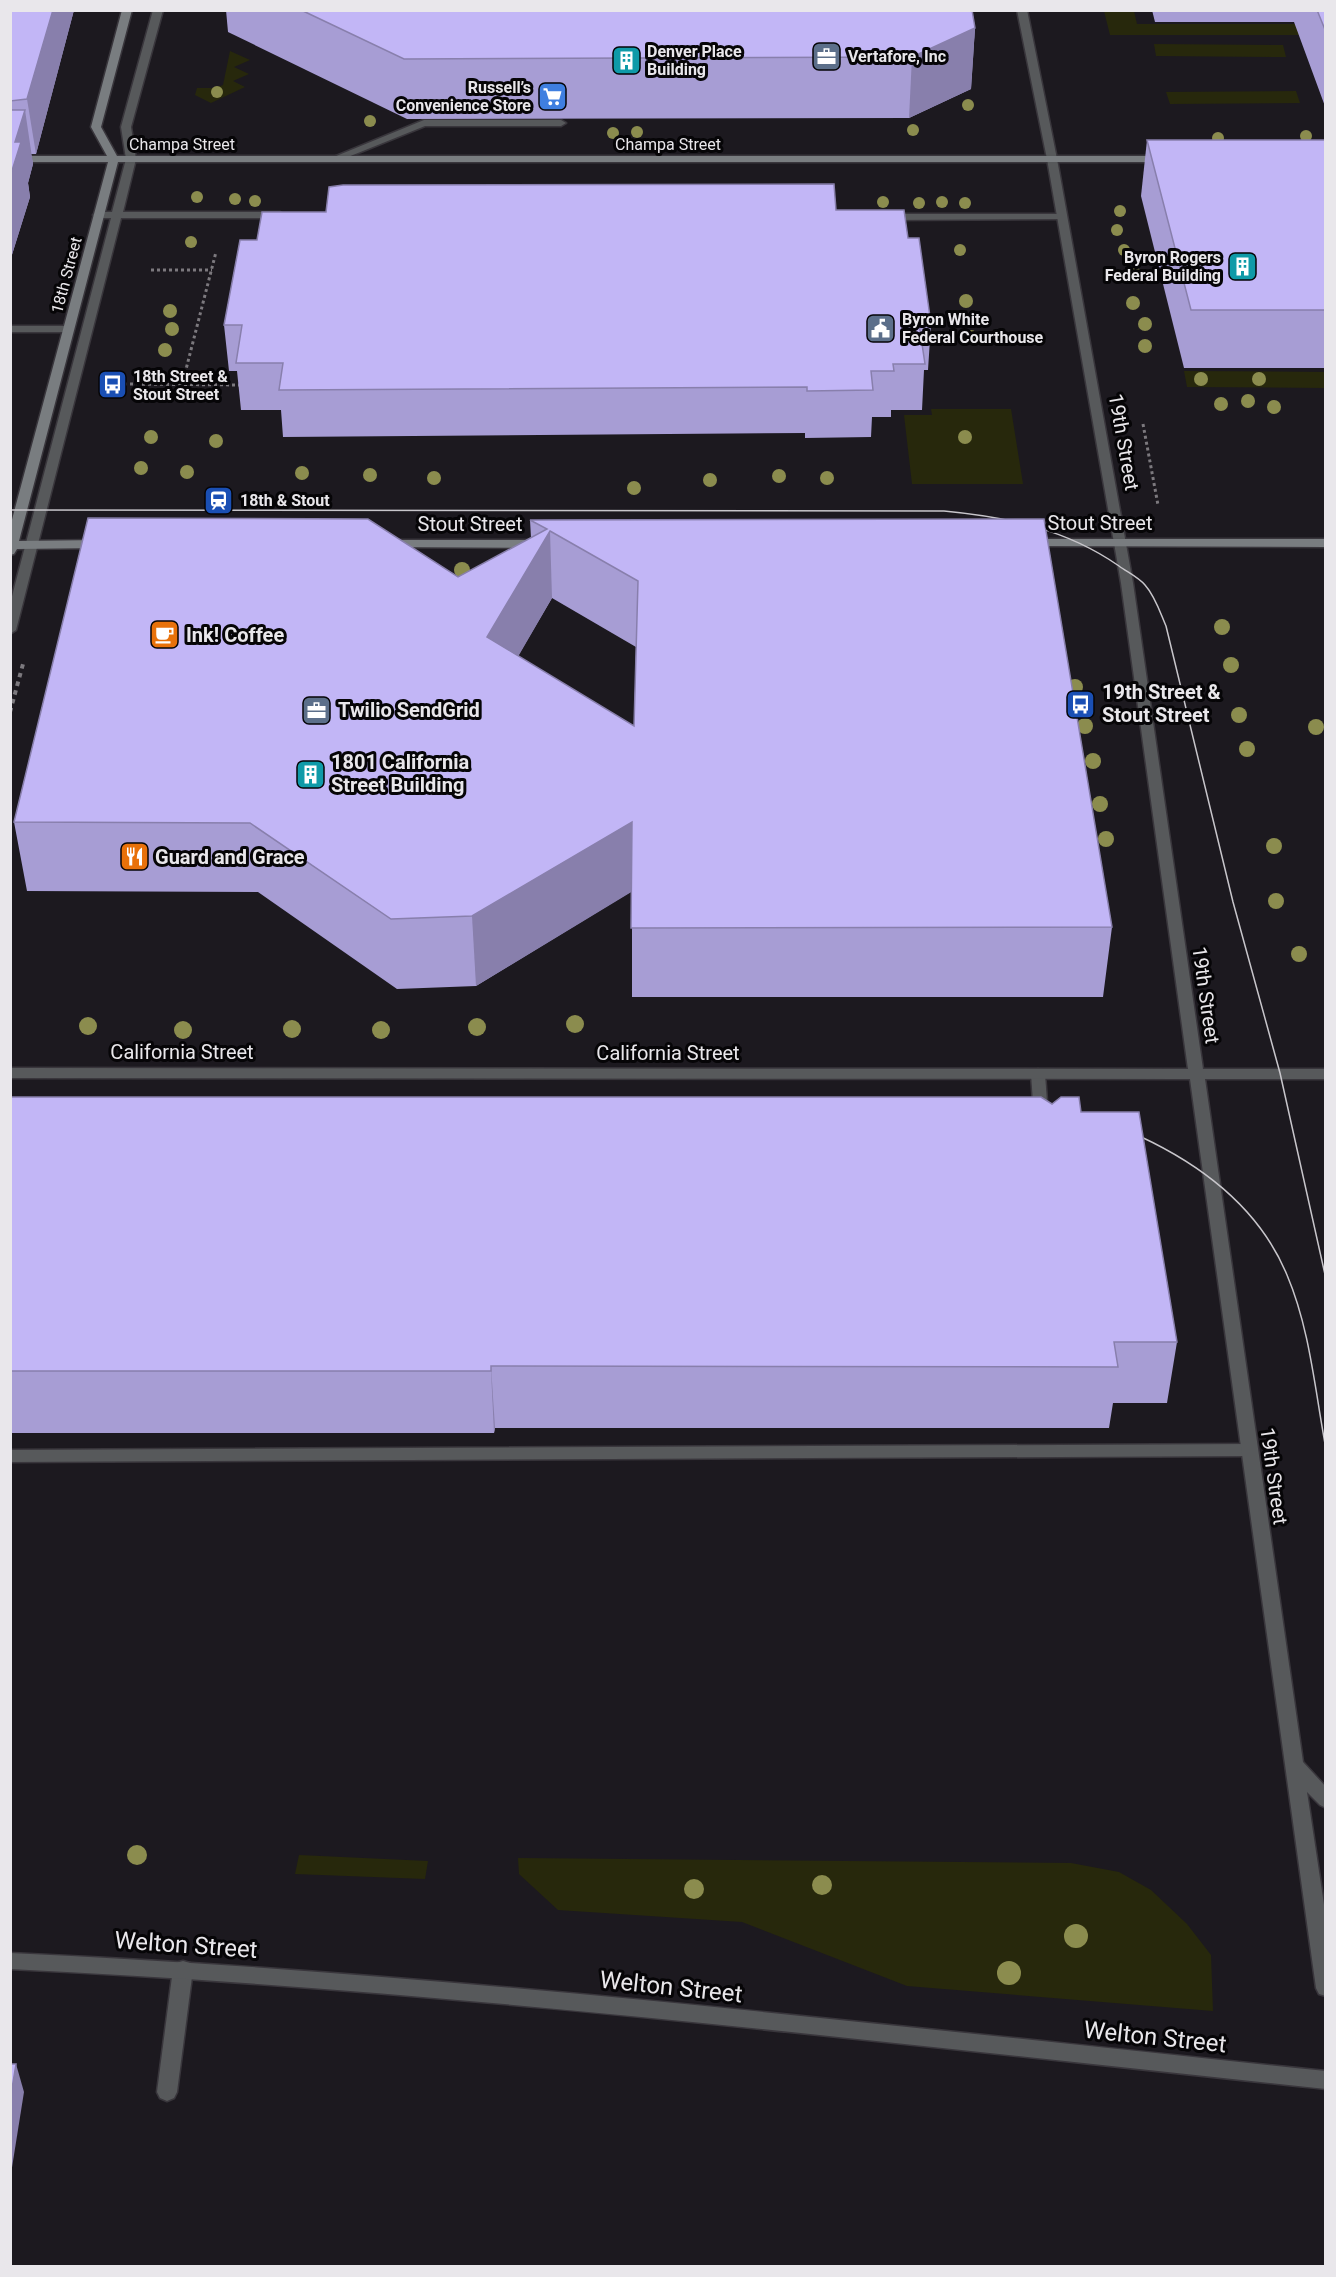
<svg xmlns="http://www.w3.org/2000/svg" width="1336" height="2277" font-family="Roboto,sans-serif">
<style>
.green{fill:#27280c}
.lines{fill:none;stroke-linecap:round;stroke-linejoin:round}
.service-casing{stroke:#39363c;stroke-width:3}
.tertiary-casing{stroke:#39363c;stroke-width:3}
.secondary-casing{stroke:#39363c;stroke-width:3}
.path-far1{stroke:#7c797e;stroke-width:3;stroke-dasharray:3 3;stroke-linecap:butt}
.path{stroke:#7c797e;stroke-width:4;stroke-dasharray:4.5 4.5;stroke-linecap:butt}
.service{fill:#57595b;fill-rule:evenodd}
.tertiary{fill:#57595b;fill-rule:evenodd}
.secondary{fill:#797d80;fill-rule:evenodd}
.tram{stroke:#c8c6cb;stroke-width:1.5}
.tree{fill:#8b8c4e}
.wall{fill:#a79dd4;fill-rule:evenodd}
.shaded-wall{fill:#887fac}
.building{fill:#c2b6f6;stroke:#887fac;stroke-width:1.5;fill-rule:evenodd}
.labels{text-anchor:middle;stroke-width:6;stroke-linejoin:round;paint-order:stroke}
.far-poi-label{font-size:16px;font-weight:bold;fill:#e9e7eb;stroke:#060507;text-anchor:start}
.far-street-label{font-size:16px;fill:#e9e7eb;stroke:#060507}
.street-label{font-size:20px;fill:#e9e7eb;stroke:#060507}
.poi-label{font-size:20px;font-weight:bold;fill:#e9e7eb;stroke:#060507;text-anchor:start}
.near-street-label{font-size:24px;fill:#e9e7eb;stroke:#060507}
</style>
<rect width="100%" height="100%" fill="#1c191f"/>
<!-- green -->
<g class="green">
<polygon points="1104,11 1134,11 1137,24 1325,24 1325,35 1110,35"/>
<polygon points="1154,44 1283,45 1286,57 1156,56"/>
<polygon points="230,51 250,60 234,67 249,74 233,81 245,87 211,103 195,95 197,88 215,88 223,85"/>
<polygon points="1296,91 1300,103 1170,104 1166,92"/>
<polygon points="1184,371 1325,372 1325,388 1187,387"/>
<polygon points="931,409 1011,409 1023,484 912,484 904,415 932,415"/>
<polygon points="299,1855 428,1861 425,1879 295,1874"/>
<polygon points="518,1858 1071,1863 1119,1872 1151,1890 1187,1924 1211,1955 1213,2011 907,1986 742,1922 558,1910 519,1874"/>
</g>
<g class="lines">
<defs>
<g id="service">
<polygon points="153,10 163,10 131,127 136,159 123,212 280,212 285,215 280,218 121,218 16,630 10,634 10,604 111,218 98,218 93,215 98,212 112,212 126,159 121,127"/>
<polygon points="424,120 561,120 566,123 561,126 425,126 338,161 329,159"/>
<polygon points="1062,214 1066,215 1066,219 887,220 882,217 887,214"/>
<polygon points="10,326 69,326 74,329 69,332 10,332"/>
<polygon points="1038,1069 1045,1074 1048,1116 1041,1121 1034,1116 1031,1074"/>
<polygon points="1249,1444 1255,1446 1257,1450 1255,1454 1249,1456 10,1462 10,1450"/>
<polygon points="183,1961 190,1963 193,1969 177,2092 174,2098 167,2101 160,2098 157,2092 173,1969 176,1963"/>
</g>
<g id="tertiary">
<polygon points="1017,10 1027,10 1057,159 1133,583 1203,1069 1326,1069 1326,1079 1205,1079 1303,1762 1326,1787 1326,1808 1320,1805 1307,1792 1326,1918 1326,1996 1319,1994 1316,1988 1190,1079 10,1078 10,1068 1188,1069 1121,583 1047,159"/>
<path d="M10 1953C450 1973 888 2026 1326 2071V2089C888 2043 450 1990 10 1969Z"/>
</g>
<g id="secondary">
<polygon points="122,10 132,10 101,127 117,156 1165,156 1170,159 1165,162 118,162 19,541 100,540 106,544 100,548 17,549 14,554 10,555 10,527 108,162 10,162 10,156 107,156 91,127"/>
<polygon points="1027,539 1326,539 1326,547 1023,546 1023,540"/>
<polygon points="385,540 538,540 544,544 538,548 381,547 381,541"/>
</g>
</defs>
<!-- service casing -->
<use href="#service" class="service-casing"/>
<!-- tertiary casing -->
<use href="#tertiary" class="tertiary-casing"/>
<!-- secondary casing -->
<use href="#secondary" class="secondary-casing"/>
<!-- path-far1 -->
<g class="path-far1">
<polyline points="151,270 212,270"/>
<polyline points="124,384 241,385"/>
<polyline points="182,385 216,252"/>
<polyline points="1143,424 1158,505"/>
</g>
<!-- path -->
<polyline class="path" points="10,712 23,664"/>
<!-- service -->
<use href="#service" class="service"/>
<!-- tertiary -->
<use href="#tertiary" class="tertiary"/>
<!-- secondary -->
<use href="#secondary" class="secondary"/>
<!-- tram -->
<g class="tram">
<path d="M10 510 944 511C1007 517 1066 529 1119 566 1127 572 1138 577 1145 585 1155 596 1160 612 1166 626L1233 902 1280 1073 1326 1279"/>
<path d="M1128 1131C1195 1160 1258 1205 1287 1275 1310 1329 1315 1391 1326 1449"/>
</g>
</g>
<!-- trees -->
<g class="tree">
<circle cx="217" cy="92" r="6"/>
<circle cx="968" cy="105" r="6"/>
<circle cx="370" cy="121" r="6"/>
<circle cx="913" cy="130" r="6"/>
<circle cx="637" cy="132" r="6"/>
<circle cx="613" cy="133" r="6"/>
<circle cx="1306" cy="136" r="6"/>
<circle cx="1218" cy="138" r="6"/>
<circle cx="197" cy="197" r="6"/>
<circle cx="235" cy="199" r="6"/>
<circle cx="255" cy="201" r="6"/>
<circle cx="883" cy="202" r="6"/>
<circle cx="942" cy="202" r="6"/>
<circle cx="919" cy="203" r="6"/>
<circle cx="965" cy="203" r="6"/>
<circle cx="1120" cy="211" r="6"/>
<circle cx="1117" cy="230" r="6"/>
<circle cx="191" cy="242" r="6"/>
<circle cx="960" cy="250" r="6"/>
<circle cx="1124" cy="250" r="6"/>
<circle cx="1136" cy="275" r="7"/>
<circle cx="966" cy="301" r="7"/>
<circle cx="1133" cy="303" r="7"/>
<circle cx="170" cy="311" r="7"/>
<circle cx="1145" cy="324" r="7"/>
<circle cx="172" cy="329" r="7"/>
<circle cx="971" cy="337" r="7"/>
<circle cx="1145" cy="346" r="7"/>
<circle cx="165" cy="350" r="7"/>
<circle cx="1201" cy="379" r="7"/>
<circle cx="1259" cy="379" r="7"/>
<circle cx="1248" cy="401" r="7"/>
<circle cx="1221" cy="404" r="7"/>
<circle cx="1274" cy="407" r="7"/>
<circle cx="151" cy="437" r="7"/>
<circle cx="965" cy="437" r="7"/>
<circle cx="216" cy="441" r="7"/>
<circle cx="141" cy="468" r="7"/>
<circle cx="187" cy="472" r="7"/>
<circle cx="302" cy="473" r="7"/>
<circle cx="370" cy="475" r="7"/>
<circle cx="779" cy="476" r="7"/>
<circle cx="434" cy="478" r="7"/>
<circle cx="827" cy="478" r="7"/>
<circle cx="710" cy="480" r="7"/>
<circle cx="634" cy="488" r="7"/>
<circle cx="462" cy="570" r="8"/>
<circle cx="1222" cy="627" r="8"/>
<circle cx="1231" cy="665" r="8"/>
<circle cx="1075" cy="687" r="8"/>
<circle cx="1239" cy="715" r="8"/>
<circle cx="1085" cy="726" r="8"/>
<circle cx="1316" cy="727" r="8"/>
<circle cx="1247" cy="749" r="8"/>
<circle cx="1093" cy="761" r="8"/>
<circle cx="1100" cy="804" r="8"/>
<circle cx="1106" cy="839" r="8"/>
<circle cx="1274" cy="846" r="8"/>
<circle cx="1276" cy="901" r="8"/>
<circle cx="1299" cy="954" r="8"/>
<circle cx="575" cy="1024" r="9"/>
<circle cx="88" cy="1026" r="9"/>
<circle cx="477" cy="1027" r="9"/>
<circle cx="292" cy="1029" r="9"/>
<circle cx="183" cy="1030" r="9"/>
<circle cx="381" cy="1030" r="9"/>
<circle cx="137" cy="1855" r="10"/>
<circle cx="822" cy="1885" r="10"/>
<circle cx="694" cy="1889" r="10"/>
<circle cx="1076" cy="1936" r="12"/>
<circle cx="1009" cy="1973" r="12"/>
</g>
<!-- wall -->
<g class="wall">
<polygon points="10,10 74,10 36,154 31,154 33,164 28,183 30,197 10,261"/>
<polygon points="226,10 972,10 975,28 971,89 909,118 407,119 228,32"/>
<polygon points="1152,10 1326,10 1326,109 1294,22 1155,22"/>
<polygon points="1147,140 1326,140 1326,368 1184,368 1141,196"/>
<polygon points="836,210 908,238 931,324 928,370 924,370 922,410 891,410 891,417 872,417 871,437 805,438 805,433 283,437 281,410 241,410 237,371 229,371 224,325 257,240 326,212"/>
<path d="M1044 519 1112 927 1103 997H632V891L476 986 397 989 258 892 27 891 14 822 531 538 530 520ZM552 598 636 647 634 726 518 656Z"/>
<polygon points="10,1097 1052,1104 1081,1112 1177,1342 1167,1403 1113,1403 1109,1428 495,1428 494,1433 10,1433"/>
</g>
<!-- shaded-wall -->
<g class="shaded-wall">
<polygon points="53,10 74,10 36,154 27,99"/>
<polygon points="975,28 971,89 909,118 912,57"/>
<polygon points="25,110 33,164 28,183 30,197 10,261 10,177 15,142"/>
<polygon points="550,531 552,598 490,705 487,637"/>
<polygon points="632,822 633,891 476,986 472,916"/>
<polygon points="491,1366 495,1428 494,1433 491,1371"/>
<polygon points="16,2064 24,2092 10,2180 10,2101"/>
</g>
<!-- building -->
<g class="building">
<polygon points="10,10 53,10 27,99 10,101"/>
<polygon points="301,10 972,10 975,28 912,57 404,59"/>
<polygon points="1317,10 1326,10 1326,32"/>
<polygon points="10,110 25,110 15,142 21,142 10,177"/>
<polygon points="1147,140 1326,140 1326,310 1191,310"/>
<polygon points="834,184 836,210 904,210 908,238 919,238 931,324 919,324 925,364 893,364 894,371 871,371 873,390 807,391 807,387 279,390 283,363 236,363 242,325 224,325 240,240 257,240 262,212 326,212 329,187 343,185"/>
<path d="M88 518 368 519 458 577 547 529 530 520 1044 519 1112 927 631 928 632 822 472 916 391 919 250 823 14 822ZM550 531 638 581 634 726 487 637Z"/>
<polygon points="10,1097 1041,1097 1052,1104 1061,1097 1079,1097 1081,1112 1139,1112 1177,1342 1114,1342 1118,1367 491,1366 491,1371 10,1371"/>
<polygon points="10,2064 16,2064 10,2101"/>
</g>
<!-- icons -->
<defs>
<symbol id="office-square" viewBox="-11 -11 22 22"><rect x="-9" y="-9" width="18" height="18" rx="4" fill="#5c6f8a" stroke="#060507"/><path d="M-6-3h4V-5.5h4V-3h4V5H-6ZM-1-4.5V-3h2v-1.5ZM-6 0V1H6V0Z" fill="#fff"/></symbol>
<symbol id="building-square" viewBox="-11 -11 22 22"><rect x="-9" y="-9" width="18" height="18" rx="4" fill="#0f9aa8" stroke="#060507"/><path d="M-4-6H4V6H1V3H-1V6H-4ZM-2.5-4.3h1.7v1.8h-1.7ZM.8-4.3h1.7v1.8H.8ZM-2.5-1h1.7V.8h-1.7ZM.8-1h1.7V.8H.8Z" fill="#fff"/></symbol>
<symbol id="supermarket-square" viewBox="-11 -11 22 22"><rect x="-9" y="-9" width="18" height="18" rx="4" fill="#3f7fe0" stroke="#060507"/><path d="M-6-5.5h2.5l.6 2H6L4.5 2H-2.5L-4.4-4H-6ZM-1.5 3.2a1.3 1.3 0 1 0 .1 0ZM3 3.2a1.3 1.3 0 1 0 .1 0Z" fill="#fff"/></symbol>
<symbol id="civic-square" viewBox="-11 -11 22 22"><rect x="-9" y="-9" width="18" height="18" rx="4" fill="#5c6f8a" stroke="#060507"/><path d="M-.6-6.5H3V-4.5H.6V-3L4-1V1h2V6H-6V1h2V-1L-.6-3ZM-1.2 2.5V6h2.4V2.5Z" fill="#fff"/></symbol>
<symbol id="bus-square" viewBox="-11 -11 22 22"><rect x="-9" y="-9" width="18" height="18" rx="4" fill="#1a4fb4" stroke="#060507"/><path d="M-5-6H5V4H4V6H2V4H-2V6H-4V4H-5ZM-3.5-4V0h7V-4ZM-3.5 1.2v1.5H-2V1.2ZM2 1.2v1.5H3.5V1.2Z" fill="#fff"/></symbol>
<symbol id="station-square" viewBox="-11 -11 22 22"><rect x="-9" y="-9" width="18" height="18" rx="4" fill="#1a4fb4" stroke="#060507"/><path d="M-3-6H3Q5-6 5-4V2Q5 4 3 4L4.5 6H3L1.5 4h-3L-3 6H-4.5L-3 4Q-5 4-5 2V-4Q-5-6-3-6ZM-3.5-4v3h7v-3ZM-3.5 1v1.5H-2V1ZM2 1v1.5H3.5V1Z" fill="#fff"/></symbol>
<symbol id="cafe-square" viewBox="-11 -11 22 22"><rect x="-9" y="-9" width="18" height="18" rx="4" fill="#e8710a" stroke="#060507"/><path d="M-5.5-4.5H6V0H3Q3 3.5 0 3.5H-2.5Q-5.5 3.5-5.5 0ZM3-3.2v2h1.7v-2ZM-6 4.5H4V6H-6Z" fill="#fff"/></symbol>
<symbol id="restaurant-square" viewBox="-11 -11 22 22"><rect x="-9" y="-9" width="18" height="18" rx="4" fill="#e8710a" stroke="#060507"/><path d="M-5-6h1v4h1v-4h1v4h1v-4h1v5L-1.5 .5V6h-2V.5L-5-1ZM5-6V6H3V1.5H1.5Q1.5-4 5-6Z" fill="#fff"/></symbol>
</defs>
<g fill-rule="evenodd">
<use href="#office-square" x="810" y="40" width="33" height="33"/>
<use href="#building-square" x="610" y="44" width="33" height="33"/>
<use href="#supermarket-square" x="536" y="80" width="33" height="33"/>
<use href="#building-square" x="1226" y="250" width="33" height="33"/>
<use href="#civic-square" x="864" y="312" width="33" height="33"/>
<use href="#bus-square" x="96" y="368" width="33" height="33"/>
<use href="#station-square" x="202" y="484" width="33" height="33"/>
<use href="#cafe-square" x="148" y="618" width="33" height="33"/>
<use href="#bus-square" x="1064" y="688" width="33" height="33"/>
<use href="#office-square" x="300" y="694" width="33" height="33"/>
<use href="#building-square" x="294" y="758" width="33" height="33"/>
<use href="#restaurant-square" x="118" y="840" width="33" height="33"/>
</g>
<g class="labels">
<!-- far-poi labels -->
<g class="far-poi-label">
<text x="647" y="57">Denver Place<tspan x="647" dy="18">Building</tspan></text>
<text x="848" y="62">Vertafore, Inc</text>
<text x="531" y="93" text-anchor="end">Russell’s<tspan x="531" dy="18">Convenience Store</tspan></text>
<text x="1221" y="263" text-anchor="end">Byron Rogers<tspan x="1221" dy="18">Federal Building</tspan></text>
<text x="902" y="325">Byron White<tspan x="902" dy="18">Federal Courthouse</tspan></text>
<text x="133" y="382">18th Street &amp;<tspan x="133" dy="18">Stout Street</tspan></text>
<text x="240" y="506">18th &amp; Stout</text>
</g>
<!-- far-street labels -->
<g class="far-street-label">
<text x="182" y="150">Champa Street</text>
<text x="668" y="150">Champa Street</text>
<text transform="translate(66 275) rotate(-75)" y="6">18th Street</text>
</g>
<!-- street labels -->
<g class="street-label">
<text transform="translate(1124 442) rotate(80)" y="7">19th Street</text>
<text x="1100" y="530">Stout Street</text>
<text x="470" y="531">Stout Street</text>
<text transform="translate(1206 995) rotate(82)" y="7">19th Street</text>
<text x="182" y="1059">California Street</text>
<text x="668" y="1060">California Street</text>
<text transform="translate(1274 1476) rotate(82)" y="7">19th Street</text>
</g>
<!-- poi labels -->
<g class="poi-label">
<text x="186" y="642">Ink! Coffee</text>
<text x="1102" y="699">19th Street &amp;<tspan x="1102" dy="23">Stout Street</tspan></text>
<text x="338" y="717">Twilio SendGrid</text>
<text x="331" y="769">1801 California<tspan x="331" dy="23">Street Building</tspan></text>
<text x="155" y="864">Guard and Grace</text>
</g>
<!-- near-street labels -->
<g class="near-street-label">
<text transform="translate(186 1945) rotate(4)" y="8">Welton Street</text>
<text transform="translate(671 1987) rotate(6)" y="8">Welton Street</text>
<text transform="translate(1155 2037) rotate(6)" y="8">Welton Street</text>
</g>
</g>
<!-- border -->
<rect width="1336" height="2277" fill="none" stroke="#e9e7eb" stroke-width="24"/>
</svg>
